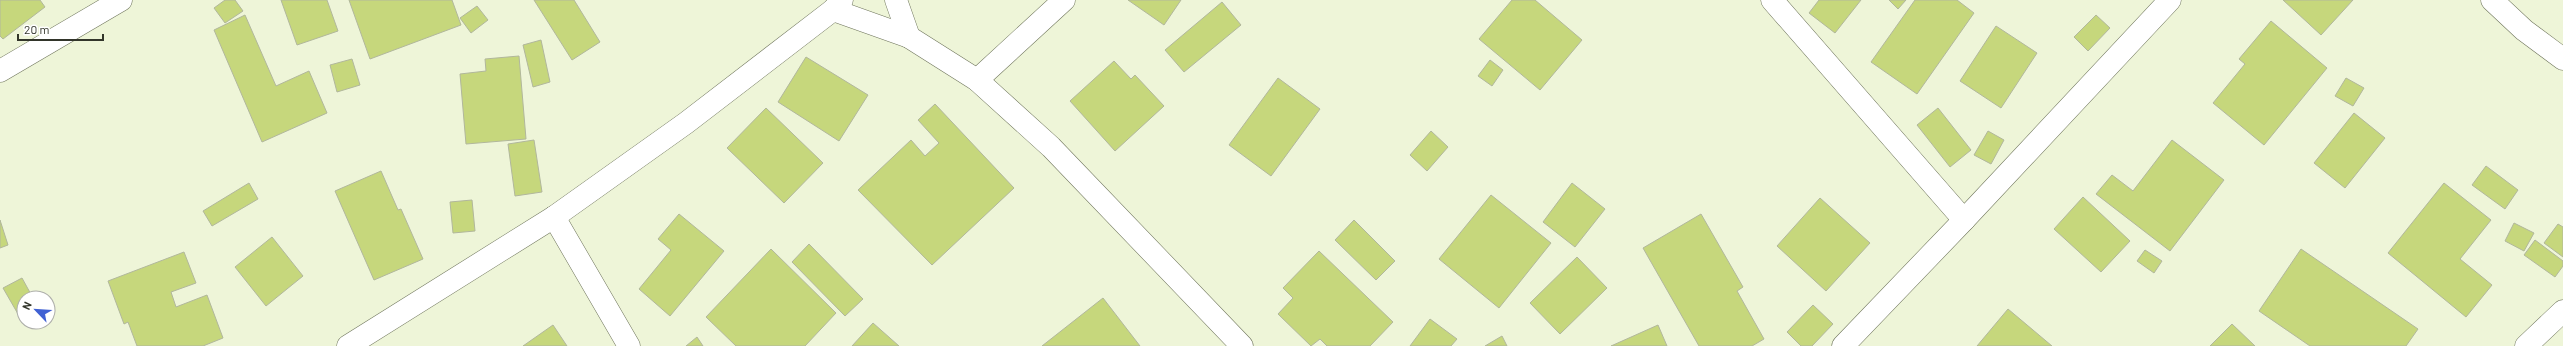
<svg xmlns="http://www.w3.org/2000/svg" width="2563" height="346" font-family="Barlow,sans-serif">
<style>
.building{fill:#c6d77c;stroke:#b1b79c}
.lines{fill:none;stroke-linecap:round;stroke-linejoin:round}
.street-casing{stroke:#6e745b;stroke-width:23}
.street{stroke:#fff;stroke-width:22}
</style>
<rect width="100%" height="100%" fill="#eef5d8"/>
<!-- building -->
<g class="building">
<polygon points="0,0 40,0 45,7 3,39 0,36"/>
<polygon points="225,0 235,0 243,11 225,23 214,8"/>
<polygon points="281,0 327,0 338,31 297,45"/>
<polygon points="349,0 452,0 461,25 370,59"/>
<polygon points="534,0 574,0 600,42 572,60"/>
<polygon points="1128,0 1181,0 1164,25"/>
<polygon points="1512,0 1535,0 1582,40 1540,90 1479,39"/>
<polygon points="1819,0 1861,0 1835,33 1809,13"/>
<polygon points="1889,0 1906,0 1898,9"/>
<polygon points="1915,0 1957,0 1974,13 1917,94 1871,62"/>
<polygon points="2283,0 2353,0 2321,35"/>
<polygon points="1222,2 1241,25 1184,72 1165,50"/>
<polygon points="477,6 488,20 471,33 460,18"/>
<polygon points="245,15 276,86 309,71 327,113 262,142 214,30"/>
<polygon points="2096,15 2110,28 2088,51 2074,37"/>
<polygon points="2271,21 2327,68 2264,145 2213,103 2245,64 2239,59"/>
<polygon points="1996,26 2037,53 2001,108 1960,81"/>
<polygon points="541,40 550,82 533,87 523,45"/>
<polygon points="519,56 526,139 466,144 460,74 486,71 485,59"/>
<polygon points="806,57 868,95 839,141 778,102"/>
<polygon points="352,59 360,85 337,92 330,65"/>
<polygon points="1490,60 1503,70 1492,86 1478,76"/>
<polygon points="1114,61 1131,79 1135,75 1164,106 1115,151 1070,101"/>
<polygon points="1278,78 1320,109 1271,176 1229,145"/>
<polygon points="2346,78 2364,88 2353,106 2335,96"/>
<polygon points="935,104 1014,188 932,265 858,190 911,140 925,156 939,143 918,120"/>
<polygon points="766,108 823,163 784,203 727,148"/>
<polygon points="1938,108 1971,150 1950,167 1917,125"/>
<polygon points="2354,113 2385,138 2345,188 2314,163"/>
<polygon points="1431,131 1448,147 1427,171 1410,155"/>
<polygon points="1988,131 2004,140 1991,164 1974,155"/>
<polygon points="534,140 542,192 515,196 508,144"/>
<polygon points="2172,140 2224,180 2170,251 2096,194 2112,175 2133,191"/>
<polygon points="2486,166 2518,190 2505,209 2472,185"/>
<polygon points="381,171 398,210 401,209 423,259 374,280 335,191"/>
<polygon points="249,183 258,199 212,226 203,211"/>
<polygon points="1572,183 1605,209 1575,247 1543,222"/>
<polygon points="2444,183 2491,220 2460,259 2492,285 2466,317 2388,253"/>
<polygon points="1491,195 1551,243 1499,308 1439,259"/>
<polygon points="2083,197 2130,241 2101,272 2054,229"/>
<polygon points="1820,198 1870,243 1826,291 1777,246"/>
<polygon points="472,200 475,231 453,233 450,202"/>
<polygon points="679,214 724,251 670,316 639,289 671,250 658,239"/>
<polygon points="1701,214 1743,287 1737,291 1764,339 1752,346 1699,346 1643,248"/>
<polygon points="0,220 8,245 0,248"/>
<polygon points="1354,220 1395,261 1376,280 1335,240"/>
<polygon points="2514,223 2534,233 2524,251 2505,241"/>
<polygon points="2558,224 2563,227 2563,257 2544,243"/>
<polygon points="272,237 303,276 266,306 235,267"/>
<polygon points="2535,240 2563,261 2563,266 2555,277 2524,255"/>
<polygon points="809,244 863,299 845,316 792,262"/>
<polygon points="771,249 836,313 805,346 736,346 706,317"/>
<polygon points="2301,249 2418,329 2406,346 2310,346 2259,311"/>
<polygon points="2145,250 2162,261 2154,273 2137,261"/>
<polygon points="1319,251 1393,322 1370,346 1327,346 1320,339 1311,346 1278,314 1293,298 1283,288"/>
<polygon points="184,252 196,283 171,292 176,307 207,295 223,338 203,346 137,346 128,322 124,324 108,281"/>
<polygon points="1577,257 1607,288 1560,334 1530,303"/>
<polygon points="22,278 33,298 24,298 24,311 18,314 3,288"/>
<polygon points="1103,298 1140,346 1042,346"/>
<polygon points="1813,305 1833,324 1812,346 1801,346 1787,332"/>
<polygon points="2008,309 2052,346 1977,346"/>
<polygon points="1430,319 1457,339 1451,346 1410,346"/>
<polygon points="873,323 899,346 852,346"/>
<polygon points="2232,324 2255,346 2210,346"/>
<polygon points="553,325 567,346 523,346"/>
<polygon points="1658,325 1667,346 1611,346"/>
<polygon points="1502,336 1507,346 1485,346"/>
<polygon points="697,337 703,346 686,346"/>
</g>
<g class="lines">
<defs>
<g id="street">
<polyline points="896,0 909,37 977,80 1051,147 1242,346"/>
<polyline points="1772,0 1964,220"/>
<polyline points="2492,0 2524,30 2563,59"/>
<polyline points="833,10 909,37"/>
<polyline points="0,71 121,0"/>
<polyline points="977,80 1064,0"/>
<polyline points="554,217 629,346"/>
<polyline points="348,346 554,217 686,123 833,10 842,0"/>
<polyline points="1843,346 1964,220 2170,0"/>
<polyline points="2526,346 2563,311"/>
</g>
</defs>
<!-- street casing -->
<use href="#street" class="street-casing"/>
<!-- street -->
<use href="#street" class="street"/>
</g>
<!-- north arrow -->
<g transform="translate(36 310) rotate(295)"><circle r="19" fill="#ffffff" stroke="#adaeaa"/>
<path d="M0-3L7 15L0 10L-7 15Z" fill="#4061d3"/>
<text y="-6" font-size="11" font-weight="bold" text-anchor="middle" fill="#32352a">N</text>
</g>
<!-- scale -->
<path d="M18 34v6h85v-6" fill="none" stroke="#32352a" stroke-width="2"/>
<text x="24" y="34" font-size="12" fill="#32352a" stroke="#ffffff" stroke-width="3" paint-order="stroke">20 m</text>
</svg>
